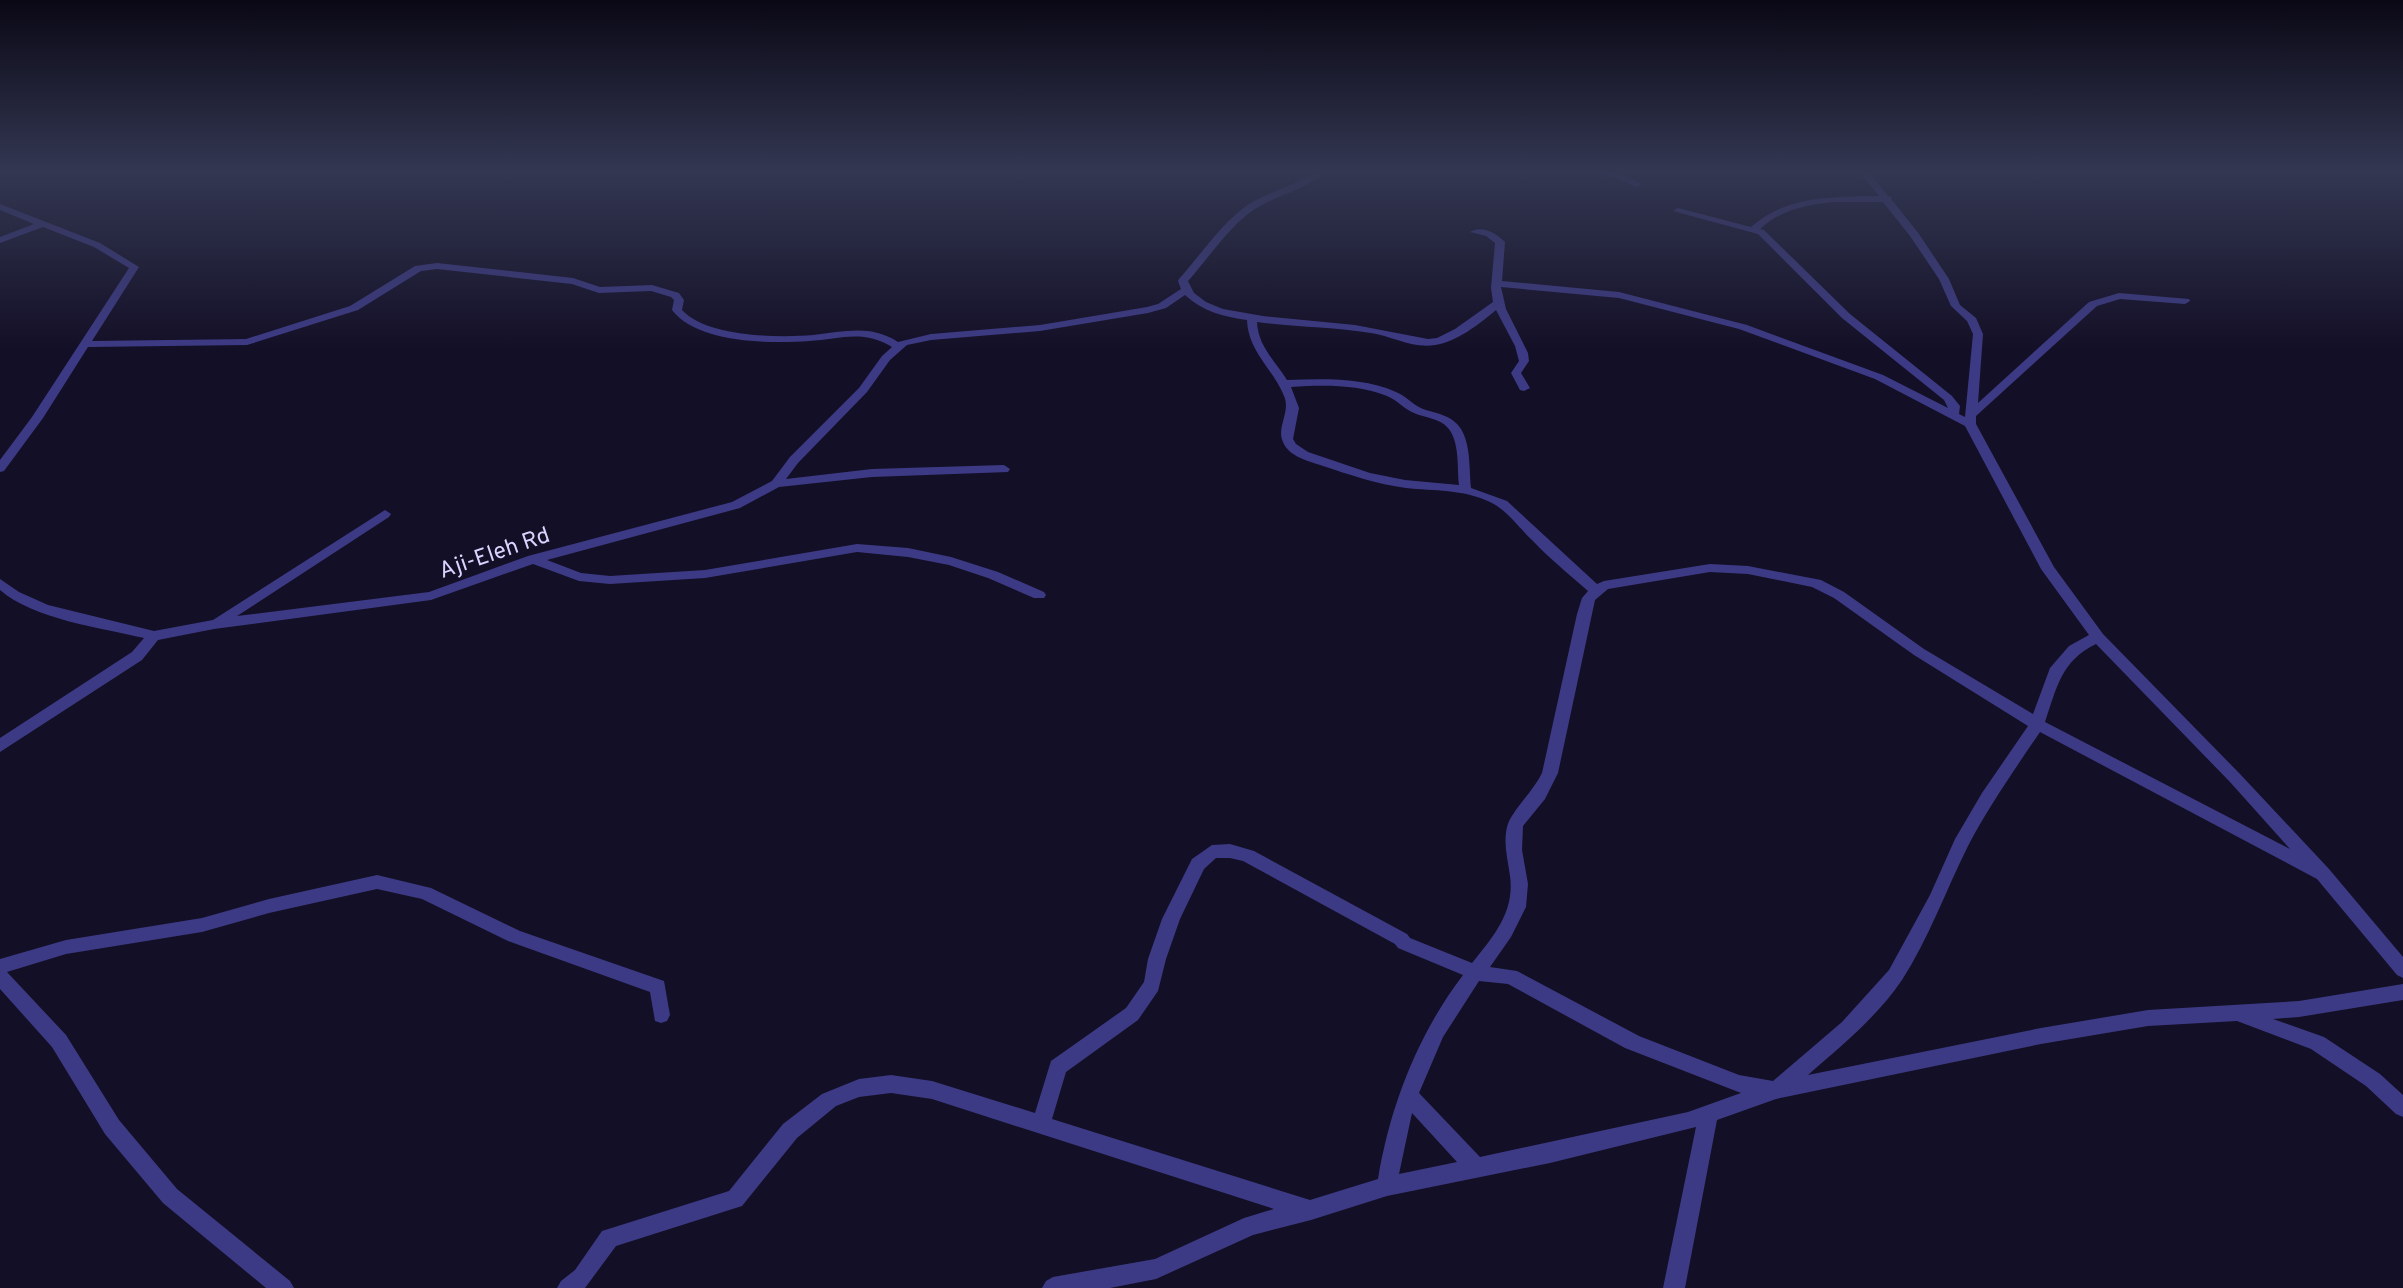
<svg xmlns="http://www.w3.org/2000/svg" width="2403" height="1288" font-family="Overpass,sans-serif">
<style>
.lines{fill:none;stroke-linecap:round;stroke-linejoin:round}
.minor{fill:#3d3a85;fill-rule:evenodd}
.labels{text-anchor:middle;stroke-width:6;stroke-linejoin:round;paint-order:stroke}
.street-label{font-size:23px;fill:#d9d4ff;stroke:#130f26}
</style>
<rect width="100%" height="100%" fill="#130f26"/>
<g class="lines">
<!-- minor -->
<g class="minor">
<path d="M1317 170H1327C1307 190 1278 194 1255 209 1233 222 1206 261 1188 281L1194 293 1206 302 1223 309 1263 316 1355 325 1428 339 1437 338 1455 329 1493 302 1491 288 1495 243 1486 236 1470 232C1482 225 1496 233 1505 242L1502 281 1619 292 1747 325 1883 375 1948 408 1944 400 1842 318 1758 234 1673 211 1678 208 1751 227C1787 195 1833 197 1879 196L1858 170H1867L1888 196 1891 197 1892 200 1919 234 1949 279 1960 305 1976 318 1983 334 1978 403 2089 302 2119 293 2189 299 2190 301 2185 304 2120 299 2097 306 1976 416V424L2054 567 2103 634 2240 774 2329 869 2403 957V978L2397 975 2317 879 2040 732C2015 769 1989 806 1968 846 1946 890 1929 938 1902 980 1878 1016 1840 1047 1808 1075L2041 1028 2148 1010 2299 1001 2403 984V1000L2299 1017 2273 1019 2324 1037 2380 1074 2403 1095V1117L2396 1114 2366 1086 2311 1049 2237 1021 2148 1026 2041 1044 1776 1099 1717 1120 1685 1288H1663L1696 1127 1550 1163 1387 1196 1311 1220 1253 1235 1156 1279 1110 1288H1042L1046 1281 1053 1277 1155 1259 1244 1218 1274 1209 932 1099 891 1093 859 1097 836 1106 797 1138 742 1206 616 1246 585 1288H557L561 1281 575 1270 602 1231 729 1191 783 1124 822 1094 859 1079 891 1075 932 1081 1035 1113 1051 1061 1126 1008 1144 982 1148 959 1162 919 1192 859 1212 845 1230 844 1254 851 1407 934 1410 938 1472 963C1493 937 1515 912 1510 876 1508 860 1503 844 1507 827 1511 811 1533 792 1542 773L1577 614 1582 598 1588 591C1570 575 1550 559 1533 541 1519 528 1507 510 1490 502 1463 489 1434 491 1406 488 1377 484 1350 475 1323 466 1309 461 1289 457 1283 442 1276 427 1291 412 1284 396 1273 369 1248 351 1247 320 1224 317 1202 311 1185 295L1166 308 1148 313 1040 331 931 340 907 345 890 360 867 392 798 463 786 479 872 469 1004 465 1010 469 1008 472 872 477 779 487 740 508 547 560 581 573 610 576 705 570 857 544 908 548 951 557 998 572 1044 592 1046 595 1044 598H1034L988 578 949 565 908 557 857 552 705 578 610 584 579 581 533 564 431 600 214 629 158 640 142 660 0 752V738L132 652 144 638C101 628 33 619 0 590V579L19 592 48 605 154 631 213 620 385 510 391 514 389 517 237 616 429 592 528 556 732 502 772 481 790 457 859 388 882 356 892 347C864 329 839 339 809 341 770 344 697 343 672 310L674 300 671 297 651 291 599 293 572 284 437 269 421 271 358 310 247 345 88 347 43 418 4 471 0 472V460L32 417 129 268 94 247 43 227 0 243V237L34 224 0 210V204L100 243 139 267 92 341 246 339 350 306 415 266 437 263 573 278 600 287 652 285 679 293 684 300 682 310C707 337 778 338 813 335 844 332 870 324 898 342L931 334 1040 325 1147 307 1158 304 1181 289 1178 281 1179 279C1197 259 1221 225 1241 210 1263 192 1294 188 1317 170ZM1834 202H1883L1910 236 1939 279 1951 306 1967 321 1973 334 1965 417 1959 414 1960 406 1952 396 1850 314 1764 230 1760 229C1782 209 1806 205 1834 202ZM1501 287 1619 298 1739 329 1875 379 1965 426 2041 569 2089 635 2069 646 2050 668 2033 714 1924 649 1844 592 1821 580 1748 566 1710 564 1604 581 1597 584 1507 501 1471 488C1469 468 1471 446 1461 429 1452 415 1438 414 1423 409 1413 405 1406 396 1396 392 1362 377 1323 379 1287 380 1275 361 1258 346 1257 322 1295 327 1333 327 1371 333 1391 336 1414 349 1435 345 1457 342 1479 324 1496 310L1515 346 1519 361 1511 373 1520 390 1524 391 1530 388 1521 373 1529 361 1528 353 1506 309ZM1291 387C1322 385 1357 384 1387 396 1397 400 1404 409 1414 413 1425 418 1440 418 1448 428 1460 442 1457 468 1459 485L1405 480 1370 473 1308 452 1296 444 1293 439 1299 408ZM1710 572 1748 574 1812 587 1834 598 1914 655 2028 726 1982 793 1955 839 1930 895 1889 970 1842 1022 1773 1081 1739 1075 1639 1036 1517 971 1490 967 1511 937 1526 907 1528 884 1522 850 1523 826 1545 799 1558 773 1595 600 1608 589ZM2096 644 2230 782 2290 849 2045 722C2057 687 2061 661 2096 644ZM1216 858H1230L1243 861 1395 944 1398 948 1463 975C1418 1034 1390 1106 1378 1179L1310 1200 1052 1119 1066 1072 1138 1020 1158 991 1166 959 1180 919 1204 869ZM1479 981 1508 984 1625 1048 1741 1093 1688 1112 1480 1157 1419 1093 1443 1037ZM1412 1113 1457 1162 1399 1174Z"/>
<path d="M1584 170C1603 170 1627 173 1642 185L1635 187 1624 181Z"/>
<polygon points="377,875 431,888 520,931 664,981 670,1015 667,1021 661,1023 655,1021 650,992 508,941 422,899 377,889 269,913 202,932 66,954 7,972 66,1035 119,1120 177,1189 290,1281 294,1288 266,1288 163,1203 105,1134 52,1047 0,989 0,959 66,940 202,918 269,899"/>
</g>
</g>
<!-- sky -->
<linearGradient id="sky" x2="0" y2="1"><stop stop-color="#0a0815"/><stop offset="0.49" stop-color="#333752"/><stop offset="1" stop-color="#333752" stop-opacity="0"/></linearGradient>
<rect width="2403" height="350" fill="url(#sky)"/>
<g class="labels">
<!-- street labels -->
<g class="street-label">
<text transform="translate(494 552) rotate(-19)" y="8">Aji-Eleh Rd</text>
</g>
</g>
</svg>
